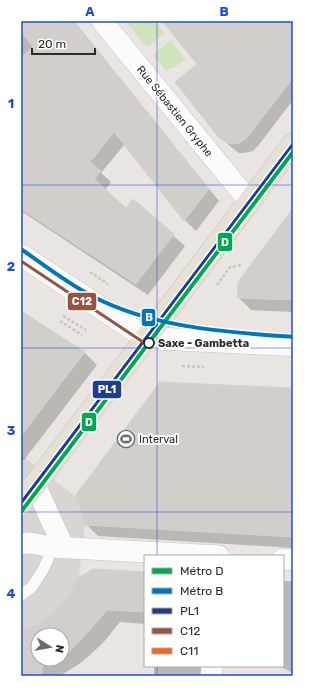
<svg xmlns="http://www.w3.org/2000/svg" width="314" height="697" font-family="Rubik,sans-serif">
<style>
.green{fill:#d0e3bc}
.plaza{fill:#dad5d2}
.shadow{fill:#0003;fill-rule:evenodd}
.building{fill:#d1cecb;stroke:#d5d1ce}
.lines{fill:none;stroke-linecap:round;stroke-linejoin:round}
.service-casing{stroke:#c3c2c2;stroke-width:12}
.minor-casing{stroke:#c3c2c2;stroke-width:22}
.secondary-casing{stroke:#c3c2c2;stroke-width:23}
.primary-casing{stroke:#c5c3c2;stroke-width:23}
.path{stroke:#c6c6c6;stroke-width:2.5;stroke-dasharray:3 2;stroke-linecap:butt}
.service{stroke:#fcfbfb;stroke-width:11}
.minor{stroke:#fcfbfb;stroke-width:21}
.secondary{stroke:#fcfbfb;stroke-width:22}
.primary{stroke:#e6e1d5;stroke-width:22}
.bus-1-casing{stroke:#fff;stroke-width:6}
.bus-2-casing{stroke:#fff;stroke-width:6}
.bus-3-casing{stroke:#fff;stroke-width:6}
.bus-1{stroke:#1e3e89;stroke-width:3}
.bus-2{stroke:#965340;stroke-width:3}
.bus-3{stroke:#f26522;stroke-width:3}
.metro-1-casing{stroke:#fff;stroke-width:7}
.metro-2-casing{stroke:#fff;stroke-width:7}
.metro-1{stroke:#00a950;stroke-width:4}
.metro-2{stroke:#0076c0;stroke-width:4}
.grid{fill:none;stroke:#1d4ed8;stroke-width:1;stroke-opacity:0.55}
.stop-dot{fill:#fff;stroke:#2b2b2b;stroke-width:2}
.labels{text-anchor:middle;stroke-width:4;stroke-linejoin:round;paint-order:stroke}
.street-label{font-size:11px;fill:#2b2b2b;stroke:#fff}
.stop-label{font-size:11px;font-weight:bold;fill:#2b2b2b;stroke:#fff;text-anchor:start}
.poi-label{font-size:11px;fill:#2b2b2b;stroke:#fff;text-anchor:start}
.line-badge{stroke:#fff;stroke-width:1.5}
.badge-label{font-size:11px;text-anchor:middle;font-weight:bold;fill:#fff}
.neatline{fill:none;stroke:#1d4ed8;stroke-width:1.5}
.grid-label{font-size:13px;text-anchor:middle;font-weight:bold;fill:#1d4ed8}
</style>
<rect width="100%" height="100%" fill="#eae5e2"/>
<!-- green -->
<g class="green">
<polygon points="125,21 155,21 165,33 147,47"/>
<polygon points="171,40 185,59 174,68 172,67 166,71 153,55"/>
</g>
<!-- plaza -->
<polygon class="plaza" points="21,455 75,496 85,525 79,577 68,596 57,610 48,617 30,628 21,630"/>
<!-- shadow -->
<g class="shadow">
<polygon points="21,21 74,21 219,201 196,231 185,220 125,144 101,173 111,182 105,190 127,209 133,200 185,246 148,295 21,211"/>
<polygon points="163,21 293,21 293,100 258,146 253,151 244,153 239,153 231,147 220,137 198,65"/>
<polygon points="293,211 293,312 251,310 238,297"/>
<polygon points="21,311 85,353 97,365 24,460 21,460"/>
<polygon points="293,389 293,548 98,536 86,524"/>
<path d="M145 573V624L120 622 103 643 82 662 60 676H21V631L31 629ZM38 635H62V659H38Z"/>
<polygon points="283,581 293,581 293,673 279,666 283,666"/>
<polygon points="154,666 204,666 203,676 154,676"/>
</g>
<!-- building -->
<g class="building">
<polygon points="21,21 73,21 209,189 184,221 114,132 90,162 101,171 94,179 126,208 133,199 174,234 136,284 21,209 21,57 33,47 21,32"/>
<polygon points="162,21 293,21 293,78 246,139 239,143 233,144 228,143 219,138 175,82 197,64"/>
<polygon points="293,208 293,300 237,298 238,282"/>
<polygon points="21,311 85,352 21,436"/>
<polygon points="160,382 293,388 293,537 85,525 81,511 75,496"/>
<polygon points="93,569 145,572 145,612 107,610 90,630 67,654 65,652 62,654 62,635 38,635 38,659 54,659 42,667 42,676 21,676 21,630 30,628 52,614 68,596 79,577"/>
</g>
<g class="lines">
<defs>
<polyline id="service" points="21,595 32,587 43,570 53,547"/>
<g id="minor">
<polyline points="102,21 249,201"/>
<polyline points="35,485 64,548"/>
<polyline points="21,544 30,543 53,547 219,556"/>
<polyline points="283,559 293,560"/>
<polyline points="211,676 212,666"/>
</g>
<polyline id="secondary" points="21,255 146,338 293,345"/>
<polyline id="primary" points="21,503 293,144"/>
</defs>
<!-- service casing -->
<use href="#service" class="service-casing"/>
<!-- minor casing -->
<use href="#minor" class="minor-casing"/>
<!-- secondary casing -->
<use href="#secondary" class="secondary-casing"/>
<!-- primary casing -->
<use href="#primary" class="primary-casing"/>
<!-- path -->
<g class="path">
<polyline points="90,272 108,284"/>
<polyline points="217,285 230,267 241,265"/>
<polyline points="63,316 86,330"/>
<polyline points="60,321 82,335"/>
<polyline points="182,366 204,367"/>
<polyline points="21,458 22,456"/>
</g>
<!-- service -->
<use href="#service" class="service"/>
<!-- minor -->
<use href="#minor" class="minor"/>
<!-- secondary -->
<use href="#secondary" class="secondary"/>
<!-- primary -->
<use href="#primary" class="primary"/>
<defs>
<polyline id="bus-1" points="21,503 293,144"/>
<g id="bus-2">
<polyline points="21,261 143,342"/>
<polyline points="150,341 293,152"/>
</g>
<polyline id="bus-3" points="25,506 81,432"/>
</defs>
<!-- bus-1 casing -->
<use href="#bus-1" class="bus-1-casing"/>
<!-- bus-2 casing -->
<use href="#bus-2" class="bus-2-casing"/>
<!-- bus-3 casing -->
<use href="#bus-3" class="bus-3-casing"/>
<!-- bus-1 -->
<use href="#bus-1" class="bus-1"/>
<!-- bus-2 -->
<use href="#bus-2" class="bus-2"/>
<!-- bus-3 -->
<use href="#bus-3" class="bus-3"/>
<defs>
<polyline id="metro-1" points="21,512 293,152"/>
<path id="metro-2" d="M21 249C44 265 67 283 92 296 153 328 225 332 293 337"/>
</defs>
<!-- metro-1 casing -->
<use href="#metro-1" class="metro-1-casing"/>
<!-- metro-2 casing -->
<use href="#metro-2" class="metro-2-casing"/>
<!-- metro-1 -->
<use href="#metro-1" class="metro-1"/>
<!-- metro-2 -->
<use href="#metro-2" class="metro-2"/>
</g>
<!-- grid -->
<path class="grid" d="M157 21V556M21 185H293M21 348H293M21 512H293M157 666V676"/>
<!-- icons -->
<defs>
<symbol id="stadium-ring" viewBox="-11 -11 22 22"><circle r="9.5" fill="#fff" stroke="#6e6c6b" stroke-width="1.5"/><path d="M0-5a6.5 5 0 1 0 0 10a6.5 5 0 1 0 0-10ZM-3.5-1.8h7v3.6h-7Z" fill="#6e6c6b"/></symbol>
</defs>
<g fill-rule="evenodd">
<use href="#stadium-ring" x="116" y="429" width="20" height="20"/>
</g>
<!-- markers -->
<circle class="stop-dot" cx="149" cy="343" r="5"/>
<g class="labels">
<!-- street labels -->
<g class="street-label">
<text transform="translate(175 111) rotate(51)" y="4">Rue Sébastien Gryphe</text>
</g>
<!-- stop labels -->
<g class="stop-label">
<text x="158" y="347">Saxe - Gambetta</text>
</g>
<!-- poi labels -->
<g class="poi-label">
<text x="139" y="443">Interval</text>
</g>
</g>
<g class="line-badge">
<rect x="217" y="232" width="16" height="20" rx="4" fill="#00a950"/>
<rect x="67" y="292" width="30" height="19" rx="4" fill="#965340"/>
<rect x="141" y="308" width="15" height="19" rx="4" fill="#0076c0"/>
<rect x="92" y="380" width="30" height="19" rx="4" fill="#1e3e89"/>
<rect x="81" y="412" width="16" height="20" rx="4" fill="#00a950"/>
</g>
<g class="badge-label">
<text x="225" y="246">D</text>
<text x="82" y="305">C12</text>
<text x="149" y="321">B</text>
<text x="107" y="393">PL1</text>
<text x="89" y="426">D</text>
</g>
<!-- border -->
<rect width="314" height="697" fill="none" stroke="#ffffff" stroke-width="44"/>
<!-- legend -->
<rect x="144" y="555" width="140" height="112" fill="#ffffff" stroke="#aaaaaa"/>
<rect x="152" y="568" width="20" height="6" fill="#00a950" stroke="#aaaaaa"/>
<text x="180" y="575" font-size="12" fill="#2b2b2b">Métro D</text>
<rect x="152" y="588" width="20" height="6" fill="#0076c0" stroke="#aaaaaa"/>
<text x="180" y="595" font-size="12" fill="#2b2b2b">Métro B</text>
<rect x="152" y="608" width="20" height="6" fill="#1e3e89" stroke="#aaaaaa"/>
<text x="180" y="615" font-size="12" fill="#2b2b2b">PL1</text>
<rect x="152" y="628" width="20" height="6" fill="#965340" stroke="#aaaaaa"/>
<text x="180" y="635" font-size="12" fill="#2b2b2b">C12</text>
<rect x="152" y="648" width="20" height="6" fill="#f26522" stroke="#aaaaaa"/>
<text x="180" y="655" font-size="12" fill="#2b2b2b">C11</text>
<!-- north arrow -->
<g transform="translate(50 647) rotate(101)"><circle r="19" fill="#ffffff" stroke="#aaaaaa"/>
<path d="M0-3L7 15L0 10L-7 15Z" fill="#6e6c6b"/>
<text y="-6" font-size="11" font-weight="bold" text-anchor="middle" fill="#2b2b2b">N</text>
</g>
<!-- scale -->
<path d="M32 48v6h63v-6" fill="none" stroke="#2b2b2b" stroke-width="2"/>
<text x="38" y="48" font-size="12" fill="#2b2b2b" stroke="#ffffff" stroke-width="3" paint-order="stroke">20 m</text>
<rect x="22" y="22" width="270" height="653" class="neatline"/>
<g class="grid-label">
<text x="90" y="16">A</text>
<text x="224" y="16">B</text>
<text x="11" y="108">1</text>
<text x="11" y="271">2</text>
<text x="11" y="435">3</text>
<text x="11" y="598">4</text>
</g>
</svg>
